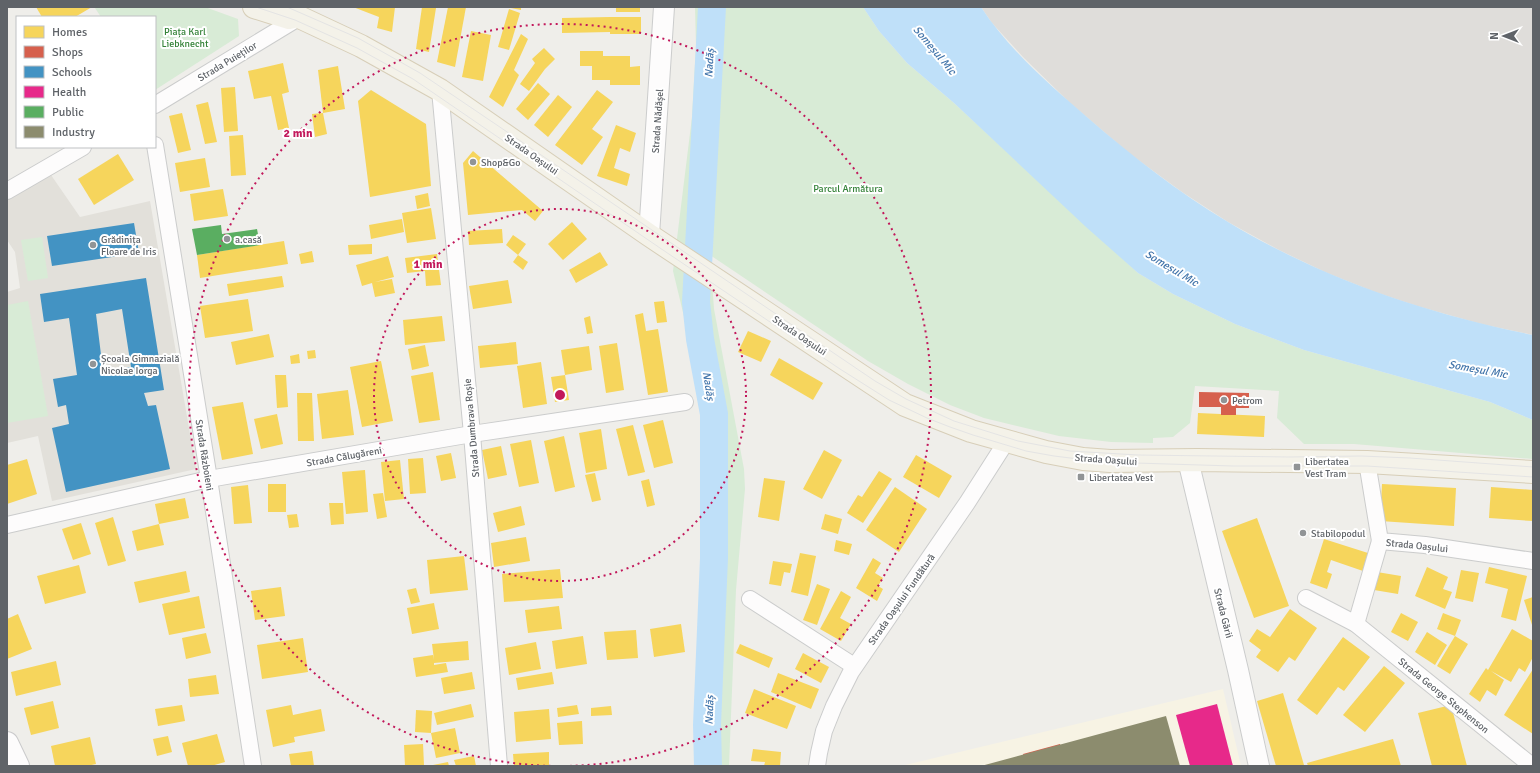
<svg xmlns="http://www.w3.org/2000/svg" width="1540" height="773" font-family="Signika,sans-serif">
<style>
.commercial{fill:#f7f3e4}
.industrial{fill:#dfddda}
.education{fill:#e2e0da}
.green{fill:#d8ebd6}
.water{fill:#bfe0f9}
.homes{fill:#f6d55c}
.shops{fill:#d6604d}
.schools{fill:#4393c3;fill-rule:evenodd}
.health{fill:#e7298a}
.public{fill:#5aae61}
.industry{fill:#8c8c6e}
.lines{fill:none;stroke-linecap:round;stroke-linejoin:round}
.river{stroke:#bfe0f9;stroke-width:28}
.minor-casing{stroke:#cbcccc;stroke-width:18}
.tertiary-casing{stroke:#cbcccc;stroke-width:22}
.secondary-casing{stroke:#cacacb;stroke-width:24}
.primary-casing{stroke:#d7ceb8;stroke-width:24}
.minor{stroke:#fdfcfc;stroke-width:16}
.tertiary{stroke:#fdfcfc;stroke-width:20}
.secondary{stroke:#fdfcfc;stroke-width:22}
.primary{stroke:#f4f2e9;stroke-width:22}
.tram{stroke:#e4e4e4;stroke-width:1}
.ring{fill:none;stroke:#c2185b;stroke-width:2;stroke-dasharray:2 4}
.poi-dot{fill:#919496;stroke:#fff;stroke-width:1.5}
.labels{text-anchor:middle;stroke-width:4;stroke-linejoin:round;paint-order:stroke}
.park-label{font-size:10px;fill:#348238;stroke:#fff}
.street-label{font-size:10px;fill:#5f6368;stroke:#fff}
.poi-label{font-size:10px;fill:#5f6368;stroke:#fff;text-anchor:start}
.water-label{font-size:11px;font-style:italic;fill:#4174aa;stroke:#fff}
.centre{fill:#c2185b;stroke:#fff;stroke-width:2}
.ring-label{font-size:12px;text-anchor:middle;font-weight:bold;fill:#c2185b;stroke:#fff;stroke-width:4;stroke-linejoin:round;paint-order:stroke}
</style>
<rect width="100%" height="100%" fill="#efeeea"/>
<!-- commercial -->
<polygon class="commercial" points="1223,689 1241,766 901,766"/>
<!-- industrial -->
<polygon class="industrial" points="981,7 1533,7 1533,335 1481,324 1417,306 1375,292 1327,273 1279,250 1228,222 1182,192 1130,154 1070,103 1023,57 992,23"/>
<!-- education -->
<polygon class="education" points="51,175 80,217 150,201 196,469 52,501 38,436 7,443 7,292 20,288 15,252 7,240 7,199"/>
<!-- green -->
<g class="green">
<polygon points="96,7 205,7 238,19 239,36 155,90 155,17 101,17 95,8"/>
<polygon points="695,7 863,7 879,31 907,63 954,103 1138,273 1173,294 1235,324 1304,350 1490,402 1533,420 1533,459 1354,444 1304,444 1277,418 1279,391 1195,386 1190,423 1173,437 1153,438 1153,443 1111,442 1059,436 984,418 950,405 908,384 868,361 710,255 714,309 744,469 745,489 736,590 729,766 700,766 701,652 709,428 701,387 673,271 692,117 696,46"/>
<polygon points="42,237 48,278 28,281 21,240"/>
<polygon points="28,301 48,416 7,423 7,305"/>
</g>
<!-- water -->
<path class="water" d="M863 7H981C1009 50 1050 85 1088 118 1132 156 1178 192 1228 222 1323 279 1425 313 1533 335V420L1490 402 1304 350 1235 324 1173 294 1138 273 1086 227 954 103 907 63 879 31Z"/>
<!-- homes -->
<g class="homes">
<polygon points="36,7 92,7 75,17 42,17"/>
<polygon points="353,7 395,7 392,32 377,28 379,17"/>
<polygon points="422,7 436,8 429,52 416,49"/>
<polygon points="448,7 466,7 455,67 437,62"/>
<polygon points="506,7 521,7 521,10"/>
<rect x="616" y="7" width="24" height="5"/>
<polygon points="509,9 520,13 509,50 498,47"/>
<polygon points="610,17 641,17 641,34 610,34 610,32 562,33 562,18"/>
<polygon points="471,31 491,35 483,81 462,77"/>
<polygon points="521,34 528,39 514,70 519,75 503,107 489,97"/>
<polygon points="544,48 555,59 545,69 529,91 520,84 535,63 532,59"/>
<polygon points="580,51 603,51 603,56 630,56 630,67 640,66 640,85 610,85 610,80 592,80 592,66 580,66"/>
<polygon points="283,63 289,92 282,94 289,128 278,130 271,96 254,99 248,71"/>
<polygon points="338,66 345,109 323,113 318,70"/>
<polygon points="538,83 550,94 528,120 516,109"/>
<polygon points="235,87 238,131 224,132 221,88"/>
<polygon points="371,90 426,124 431,186 370,197 358,101"/>
<polygon points="597,90 613,102 592,129 603,137 582,165 555,145"/>
<polygon points="558,95 572,107 548,137 534,125"/>
<polygon points="208,102 217,142 205,144 196,105"/>
<polygon points="182,113 191,150 178,153 169,116"/>
<polygon points="323,113 327,134 315,137 312,114"/>
<polygon points="616,125 636,133 630,152 620,148 614,168 630,174 627,186 597,176"/>
<polygon points="243,135 246,175 231,176 229,136"/>
<polygon points="473,151 543,211 535,221 522,210 468,215 463,163"/>
<polygon points="118,154 134,180 94,205 78,179"/>
<polygon points="205,158 210,187 180,192 175,163"/>
<polygon points="223,189 228,216 194,221 190,194"/>
<polygon points="428,193 430,206 417,209 415,196"/>
<polygon points="431,208 436,239 407,243 402,213"/>
<polygon points="402,219 404,232 371,239 369,225"/>
<polygon points="572,222 587,239 563,260 548,244"/>
<polygon points="502,229 503,243 469,245 468,231"/>
<polygon points="513,235 526,244 518,255 506,245"/>
<polygon points="284,241 288,264 200,278 197,255"/>
<polygon points="372,244 372,254 349,255 348,245"/>
<polygon points="312,251 314,262 301,264 299,254"/>
<polygon points="600,252 608,265 576,283 569,270"/>
<polygon points="437,254 441,285 426,286 425,271 407,273 405,258"/>
<polygon points="518,255 528,262 523,270 513,262"/>
<polygon points="388,256 394,277 375,282 392,279 395,293 375,297 372,283 362,286 356,265"/>
<polygon points="282,276 284,287 229,296 227,284"/>
<polygon points="508,280 512,303 473,309 469,286"/>
<polygon points="248,299 253,331 205,338 200,306"/>
<polygon points="664,301 667,322 657,323 654,302"/>
<polygon points="643,313 646,331 658,329 668,392 648,395 635,315"/>
<polygon points="442,316 445,341 405,345 403,320"/>
<polygon points="590,316 593,333 587,334 584,318"/>
<polygon points="748,331 771,341 761,362 738,352"/>
<polygon points="269,334 274,357 236,365 231,342"/>
<polygon points="516,342 518,364 480,368 478,346"/>
<polygon points="617,343 624,390 606,393 599,346"/>
<polygon points="425,345 429,366 412,370 408,349"/>
<polygon points="589,346 592,370 565,375 561,350"/>
<polygon points="315,350 316,358 308,359 307,351"/>
<polygon points="299,354 300,363 291,364 290,356"/>
<polygon points="779,358 823,383 813,400 770,375"/>
<polygon points="381,361 393,421 362,427 350,367"/>
<polygon points="541,362 547,404 523,408 517,366"/>
<polygon points="433,372 440,420 419,423 411,376"/>
<polygon points="275,375 286,375 288,407 277,408"/>
<polygon points="565,375 569,400 555,402 551,377"/>
<polygon points="348,390 354,435 322,439 317,394"/>
<polygon points="297,393 312,393 314,441 298,441"/>
<polygon points="243,402 253,454 222,460 212,407"/>
<polygon points="1198,413 1265,416 1264,437 1197,434"/>
<polygon points="277,414 283,444 261,449 254,419"/>
<polygon points="663,420 673,463 654,468 643,425"/>
<polygon points="633,425 645,472 628,476 616,429"/>
<polygon points="601,429 607,469 586,473 579,433"/>
<polygon points="564,436 575,487 555,492 544,441"/>
<polygon points="531,440 539,483 519,487 510,444"/>
<polygon points="501,446 507,475 488,479 482,450"/>
<polygon points="824,450 842,460 822,499 803,489"/>
<polygon points="451,453 456,478 441,481 436,456"/>
<polygon points="916,455 952,476 939,498 903,477"/>
<polygon points="423,458 426,493 410,494 408,459"/>
<polygon points="27,459 37,494 7,504 7,465"/>
<polygon points="400,460 404,499 385,501 381,462"/>
<polygon points="365,470 368,512 346,514 342,472"/>
<polygon points="879,471 892,479 863,523 847,513 858,495 862,497"/>
<polygon points="595,473 601,500 592,502 585,475"/>
<polygon points="764,478 785,481 779,521 758,517"/>
<polygon points="649,479 655,505 647,507 641,481"/>
<rect x="268" y="484" width="18" height="28"/>
<polygon points="1382,484 1456,488 1454,526 1380,521"/>
<polygon points="248,485 252,523 234,524 231,487"/>
<polygon points="895,487 927,509 899,552 866,530"/>
<polygon points="1491,487 1533,490 1533,521 1489,518"/>
<polygon points="383,493 387,517 377,519 373,494"/>
<polygon points="185,498 189,518 159,524 155,504"/>
<polygon points="329,503 343,503 344,524 331,525"/>
<polygon points="521,506 525,525 498,532 493,513"/>
<polygon points="297,514 299,527 289,528 287,515"/>
<polygon points="825,514 842,519 838,534 821,529"/>
<polygon points="113,517 126,561 108,566 95,523"/>
<polygon points="1257,518 1289,606 1254,618 1222,531"/>
<polygon points="81,523 91,554 73,560 62,529"/>
<polygon points="159,524 164,545 137,551 132,531"/>
<polygon points="526,537 530,561 494,567 491,543"/>
<polygon points="1324,539 1368,553 1363,571 1331,560 1327,572 1332,574 1327,589 1310,583"/>
<polygon points="836,540 852,544 849,555 834,551"/>
<polygon points="800,553 816,556 808,596 791,592"/>
<polygon points="464,556 468,590 430,594 427,560"/>
<polygon points="873,558 881,563 875,573 883,578 878,586 883,589 877,601 856,588"/>
<polygon points="773,561 792,564 790,573 784,572 781,586 769,584"/>
<polygon points="79,565 86,593 45,604 37,576"/>
<polygon points="1427,567 1448,577 1443,589 1452,592 1445,609 1415,596"/>
<polygon points="1489,567 1527,576 1516,621 1501,617 1508,589 1485,583"/>
<polygon points="560,569 563,598 504,602 502,574"/>
<polygon points="1461,570 1479,573 1473,602 1455,598"/>
<polygon points="186,571 190,592 139,603 134,582"/>
<polygon points="1377,572 1401,576 1398,594 1374,590"/>
<polygon points="817,584 830,589 817,625 803,620"/>
<polygon points="281,587 285,616 255,620 251,591"/>
<polygon points="416,588 420,602 411,604 407,590"/>
<polygon points="841,591 851,597 840,618 851,624 841,641 820,629"/>
<polygon points="199,596 205,628 169,635 162,604"/>
<polygon points="1533,597 1533,628 1524,600"/>
<polygon points="434,603 439,629 412,634 407,608"/>
<polygon points="559,606 562,629 528,633 525,610"/>
<polygon points="1290,609 1317,628 1295,661 1289,657 1278,672 1256,657 1261,650 1249,641 1257,629 1270,637"/>
<polygon points="1401,613 1418,622 1408,641 1391,632"/>
<polygon points="1443,613 1461,620 1455,636 1437,629"/>
<polygon points="18,614 32,649 7,659 7,619"/>
<polygon points="681,624 685,652 654,657 650,629"/>
<polygon points="1512,629 1533,641 1533,657 1525,672 1519,668 1511,682 1491,671 1504,680 1496,696 1487,690 1480,702 1469,694 1486,668 1488,670"/>
<polygon points="636,630 638,658 607,660 604,632"/>
<polygon points="1427,632 1447,645 1435,665 1415,652"/>
<polygon points="206,633 211,653 186,659 182,638"/>
<polygon points="583,636 587,664 556,669 552,641"/>
<polygon points="1455,636 1468,644 1450,674 1437,666"/>
<polygon points="1343,637 1370,657 1344,691 1338,687 1317,715 1297,700"/>
<polygon points="303,638 308,672 262,679 257,645"/>
<polygon points="468,641 469,660 434,663 434,665 446,663 448,672 416,677 413,658 433,655 434,660 432,644"/>
<polygon points="536,642 541,669 509,675 505,648"/>
<polygon points="740,644 773,658 769,668 736,653"/>
<polygon points="803,653 829,667 821,683 795,669"/>
<polygon points="56,661 61,685 16,696 11,672"/>
<polygon points="1384,666 1405,683 1365,732 1343,715"/>
<polygon points="1533,669 1533,734 1504,715"/>
<polygon points="472,672 475,689 444,694 441,678"/>
<polygon points="552,672 554,684 518,690 516,678"/>
<polygon points="778,673 819,689 811,709 771,692"/>
<polygon points="216,675 219,694 190,697 188,679"/>
<polygon points="754,689 796,706 787,729 745,713"/>
<polygon points="1283,693 1304,765 1301,766 1276,766 1257,701"/>
<polygon points="53,701 59,728 31,735 24,708"/>
<polygon points="471,704 474,717 437,725 434,713"/>
<polygon points="182,705 185,721 158,726 155,709"/>
<polygon points="291,705 293,715 321,709 325,731 294,737 295,742 273,747 266,710"/>
<polygon points="577,705 579,714 558,717 557,708"/>
<polygon points="1451,705 1467,766 1432,766 1418,713"/>
<polygon points="611,706 612,715 591,716 591,708"/>
<polygon points="549,709 551,739 516,742 514,712"/>
<polygon points="416,710 432,711 431,733 415,732"/>
<polygon points="582,721 583,744 559,745 557,723"/>
<polygon points="455,728 460,753 436,758 431,733"/>
<polygon points="217,734 225,762 211,766 188,766 182,743"/>
<polygon points="168,736 172,752 157,756 153,739"/>
<polygon points="90,737 96,764 87,766 55,766 51,746"/>
<polygon points="1393,739 1401,766 1308,766 1307,763"/>
<polygon points="423,744 424,765 405,766 404,745"/>
<polygon points="753,749 781,752 780,766 764,766 765,762 751,761"/>
<polygon points="312,751 314,766 291,766 289,754"/>
<polygon points="549,752 549,766 514,766 513,754"/>
<polygon points="474,756 476,766 456,766 454,760"/>
<polygon points="448,762 449,766 433,766 433,765"/>
</g>
<!-- shops -->
<g class="shops">
<polygon points="1199,392 1249,393 1249,408 1236,408 1236,415 1221,415 1221,407 1199,407"/>
<polygon points="1060,744 1067,766 1027,766 1023,754"/>
</g>
<!-- schools -->
<g class="schools">
<polygon points="134,223 139,253 52,266 47,236"/>
<path d="M146 278 164 390 144 393 148 406 156 405 170 469 66 492 52 428 69 424 66 405 58 407 53 379 77 375 69 318 44 322 40 294ZM122 309 131 367 103 371 96 314Z"/>
</g>
<!-- health -->
<polygon class="health" points="1217,704 1233,766 1190,766 1176,715"/>
<!-- public -->
<polygon class="public" points="221,225 222,234 257,229 260,245 197,255 192,229"/>
<!-- industry -->
<polygon class="industry" points="1166,716 1180,766 981,766"/>
<g class="lines">
<!-- river -->
<polyline class="river" points="708,766 707,725 714,558 714,414 700,339 696,302 712,7"/>
<defs>
<g id="minor">
<polyline points="440,90 472,434 499,766"/>
<polyline points="155,105 295,20 297,16"/>
<polyline points="155,145 209,479 253,766"/>
<polyline points="7,191 83,147"/>
<polyline points="1367,462 1380,541 1425,545 1533,561"/>
<polyline points="7,525 209,479 472,434 685,402"/>
<polyline points="1306,598 1356,624 1532,766"/>
<polyline points="750,599 854,666"/>
<polyline points="1356,624 1380,541"/>
<polyline points="817,766 819,753 824,731 834,706 851,672 967,503 1006,442"/>
</g>
<g id="tertiary">
<polyline points="649,235 664,7"/>
<polyline points="1188,460 1238,670 1259,766"/>
</g>
<polyline id="secondary" points="7,743 18,766"/>
<polyline id="primary" points="254,7 289,18 297,16 361,46 440,90 649,235 905,405 971,431 1046,452 1083,459 1110,461 1197,460 1367,462 1533,472"/>
</defs>
<!-- minor casing -->
<use href="#minor" class="minor-casing"/>
<!-- tertiary casing -->
<use href="#tertiary" class="tertiary-casing"/>
<!-- secondary casing -->
<use href="#secondary" class="secondary-casing"/>
<!-- primary casing -->
<use href="#primary" class="primary-casing"/>
<!-- minor -->
<use href="#minor" class="minor"/>
<!-- tertiary -->
<use href="#tertiary" class="tertiary"/>
<!-- secondary -->
<use href="#secondary" class="secondary"/>
<!-- primary -->
<use href="#primary" class="primary"/>
<!-- tram -->
<g class="tram">
<polyline points="256,7 295,20 357,48 413,79 660,248 840,369 889,400 927,418 950,427 973,435 1026,451 1054,456 1103,462 1233,466 1367,466 1533,477"/>
<polyline points="287,7 358,38 420,73 875,381 906,399 954,421 1018,441 1070,451 1138,455 1289,457 1361,456 1410,458 1533,467"/>
</g>
</g>
<!-- distance rings -->
<g class="ring">
<circle cx="560" cy="395" r="186"/>
<path d="M557 766A371 371 0 1 1 563 766"/>
</g>
<!-- markers -->
<g class="poi-dot">
<circle cx="473" cy="162" r="4"/>
<circle cx="227" cy="239" r="4"/>
<circle cx="93" cy="245" r="4"/>
<circle cx="93" cy="364" r="4"/>
<circle cx="1224" cy="400" r="4"/>
<rect x="1293" y="463" width="8" height="8" rx="2"/>
<rect x="1077" y="473" width="8" height="8" rx="2"/>
<circle cx="1303" cy="533" r="4"/>
</g>
<g class="labels">
<!-- park labels -->
<g class="park-label">
<text x="185" y="35">Piața Karl<tspan x="185" dy="12">Liebknecht</tspan></text>
<text x="848" y="192">Parcul Armătura</text>
</g>
<!-- street labels -->
<g class="street-label">
<text transform="translate(227 61) rotate(-31)" y="4">Strada Puieților</text>
<text transform="translate(657 121) rotate(-86)" y="4">Strada Nădășel</text>
<text transform="translate(532 154) rotate(35)" y="4">Strada Oașului</text>
<text transform="translate(800 335) rotate(34)" y="4">Strada Oașului</text>
<text transform="translate(471 428) rotate(-95)" y="4">Strada Dumbrava Roșie</text>
<text transform="translate(205 455) rotate(81)" y="4">Strada Războieni</text>
<text transform="translate(344 456) rotate(-10)" y="4">Strada Călugăreni</text>
<text transform="translate(1106 459) rotate(4)" y="4">Strada Oașului</text>
<text transform="translate(1417 545) rotate(6)" y="4">Strada Oașului</text>
<text transform="translate(901 599) rotate(-55)" y="4">Strada Oașului Fundătură</text>
<text transform="translate(1224 613) rotate(76)" y="4">Strada Gării</text>
<text transform="translate(1444 695) rotate(39)" y="4">Strada George Stephenson</text>
</g>
<!-- poi labels -->
<g class="poi-label">
<text x="481" y="166">Shop&amp;Go</text>
<text x="101" y="243">Grădinița<tspan x="101" dy="12">Floare de Iris</tspan></text>
<text x="235" y="243">a.casă</text>
<text x="101" y="362">Școala Gimnazială<tspan x="101" dy="12">Nicolae Iorga</tspan></text>
<text x="1232" y="404">Petrom</text>
<text x="1305" y="465">Libertatea<tspan x="1305" dy="12">Vest Tram</tspan></text>
<text x="1089" y="481">Libertatea Vest</text>
<text x="1311" y="537">Stabilopodul</text>
</g>
<!-- water labels -->
<g class="water-label">
<text transform="translate(935 50) rotate(50)" y="4">Someșul Mic</text>
<text transform="translate(709 63) rotate(-87)" y="4">Nadăș</text>
<text transform="translate(1172 268) rotate(31)" y="4">Someșul Mic</text>
<text transform="translate(1478 369) rotate(10)" y="4">Someșul Mic</text>
<text transform="translate(709 386) rotate(81)" y="4">Nadăș</text>
<text transform="translate(709 710) rotate(-88)" y="4">Nadăș</text>
</g>
</g>
<circle cx="560" cy="395" r="6" class="centre"/>
<g class="ring-label">
<text x="298" y="137">2 min</text>
<text x="428" y="268">1 min</text>
</g>
<!-- border -->
<rect width="1540" height="773" fill="none" stroke="#5f6368" stroke-width="16"/>
<!-- legend -->
<rect x="16" y="16" width="140" height="132" fill="#ffffff" stroke="#bfc1c3"/>
<rect x="24" y="26" width="20" height="12" fill="#f6d55c" stroke="#bfc1c3"/>
<text x="52" y="36" font-size="12" fill="#5f6368">Homes</text>
<rect x="24" y="46" width="20" height="12" fill="#d6604d" stroke="#bfc1c3"/>
<text x="52" y="56" font-size="12" fill="#5f6368">Shops</text>
<rect x="24" y="66" width="20" height="12" fill="#4393c3" stroke="#bfc1c3"/>
<text x="52" y="76" font-size="12" fill="#5f6368">Schools</text>
<rect x="24" y="86" width="20" height="12" fill="#e7298a" stroke="#bfc1c3"/>
<text x="52" y="96" font-size="12" fill="#5f6368">Health</text>
<rect x="24" y="106" width="20" height="12" fill="#5aae61" stroke="#bfc1c3"/>
<text x="52" y="116" font-size="12" fill="#5f6368">Public</text>
<rect x="24" y="126" width="20" height="12" fill="#8c8c6e" stroke="#bfc1c3"/>
<text x="52" y="136" font-size="12" fill="#5f6368">Industry</text>
<!-- north arrow -->
<g transform="translate(1504 36) rotate(270)" stroke="#ffffff" stroke-width="3" paint-order="stroke">
<path d="M0-3L7 15L0 10L-7 15Z" fill="#5f6368"/>
<text y="-6" font-size="11" font-weight="bold" text-anchor="middle" fill="#5f6368">N</text>
</g>
</svg>
